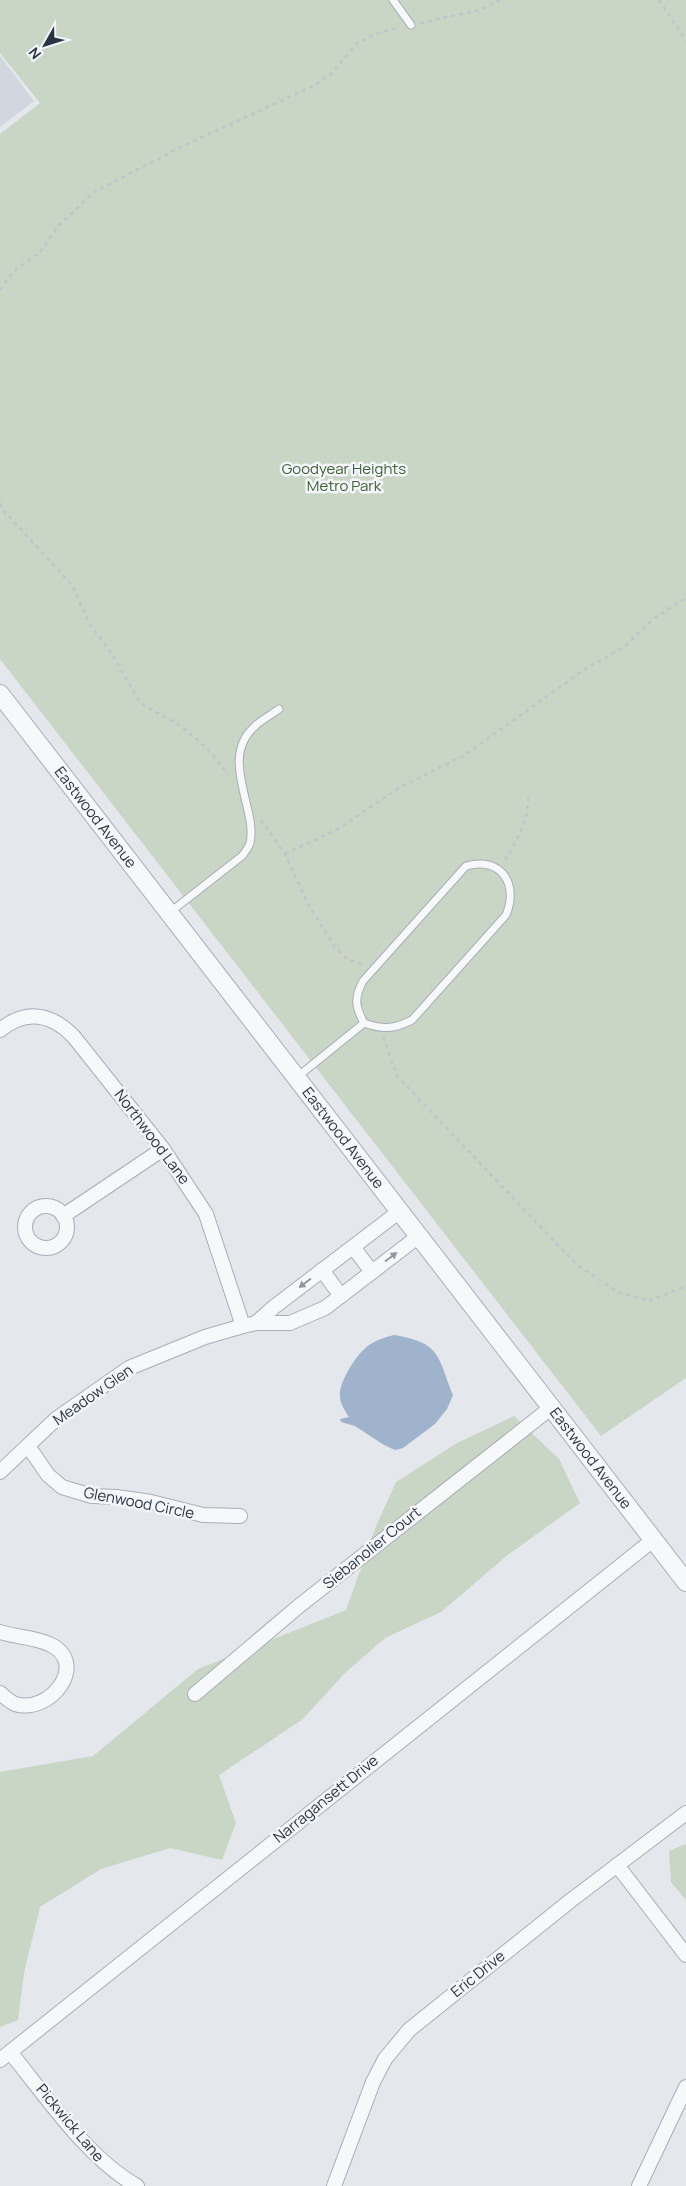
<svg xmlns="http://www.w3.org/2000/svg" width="686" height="2186" font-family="Manrope,sans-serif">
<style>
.built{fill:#d2d6de}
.green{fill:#c9d6c5}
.water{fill:#9fb4cc}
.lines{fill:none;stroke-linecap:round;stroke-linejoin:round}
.service-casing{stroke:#a9aeb7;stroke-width:9}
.minor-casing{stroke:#a9aeb7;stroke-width:16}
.tertiary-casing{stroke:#a9aeb7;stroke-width:20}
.path{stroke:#c2c5cb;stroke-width:2.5;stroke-dasharray:4 4;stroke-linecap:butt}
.service{stroke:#f7f8fa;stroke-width:7}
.minor{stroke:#f7f8fa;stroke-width:14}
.tertiary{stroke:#f7f8fa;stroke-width:18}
.oneway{fill:#9196a0}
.labels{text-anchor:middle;stroke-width:5;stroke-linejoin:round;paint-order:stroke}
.park-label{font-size:15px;fill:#3f6138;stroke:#f4f6f9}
.street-label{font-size:15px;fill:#2b3445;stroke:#f4f6f9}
</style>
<rect width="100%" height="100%" fill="#e4e7ec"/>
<!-- built -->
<polygon class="built" points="0,56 34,101 0,127"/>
<!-- green -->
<g class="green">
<polygon points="0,0 686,0 686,1378 601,1436 0,659 0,134 40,103 0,53"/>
<polygon points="514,1416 559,1459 580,1503 509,1554 441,1612 385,1638 344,1674 303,1719 219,1775 236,1823 222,1860 170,1848 101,1869 40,1907 24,1973 18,2020 0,2027 0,1772 93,1756 198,1669 346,1610 376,1526 396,1482 457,1443"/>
<polygon points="686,1844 686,1900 671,1882 669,1851"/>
</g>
<!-- water -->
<path class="water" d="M394 1335C442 1343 437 1356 453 1395L447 1409 435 1424 403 1448 395 1450 384 1445 355 1426 341 1422 340 1419 349 1417C345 1411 340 1403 340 1396 338 1383 358 1352 369 1345 377 1340 385 1337 394 1335Z"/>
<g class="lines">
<defs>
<g id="service">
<polyline points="393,0 411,25"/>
<path d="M169 913 242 856C245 852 249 847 250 843 258 810 219 759 254 727 261 720 271 715 279 709"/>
<path d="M296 1078 364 1023C383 1030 394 1029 412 1020L506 915C519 884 501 856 466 866L363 981C354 998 355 1006 364 1023"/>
</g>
<g id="minor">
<path d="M0 1030C26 1009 51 1013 74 1037L163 1149 206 1214 243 1326"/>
<circle cx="46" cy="1227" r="21"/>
<polyline points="63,1216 163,1149"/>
<polyline points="353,1247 372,1272"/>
<polyline points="322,1270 341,1296"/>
<polyline points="256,1323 274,1307 400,1211"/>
<polyline points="28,1446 48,1475 62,1487 92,1496 117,1497 151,1502 203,1515 240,1516"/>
<polyline points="0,1472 56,1419 129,1368 205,1337 243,1326 256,1323 290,1323 325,1308 419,1236"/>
<path d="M0 1632C15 1637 34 1637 49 1644 90 1662 51 1715 15 1704 10 1702 4 1696 0 1693"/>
<polyline points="195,1694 299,1606 552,1407"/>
<polyline points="617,1865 686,1955"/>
<path d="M10 2052C46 2096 87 2158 137 2186"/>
<polyline points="0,2060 653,1540"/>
<polyline points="334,2186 373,2082 385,2059 409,2030 570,1901 686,1813"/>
<polyline points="639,2186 686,2087"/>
</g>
<g id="tertiary">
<path id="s1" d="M0 694 686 1582"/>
</g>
</defs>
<!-- service casing -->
<use href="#service" class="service-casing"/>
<!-- minor casing -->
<use href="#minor" class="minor-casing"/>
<!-- tertiary casing -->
<use href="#tertiary" class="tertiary-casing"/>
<!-- path -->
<g class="path">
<polyline points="659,0 686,41"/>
<polyline points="420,23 480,10 500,0"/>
<polyline points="0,290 12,273 41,251 57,227 94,192 185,145 313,86 331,74 357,43 381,32 400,27"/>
<polyline points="0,503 4,511 72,585 89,623 112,654 140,703 181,726 209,750 228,775"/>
<polyline points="261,820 285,854 309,906 335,947 347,959 364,965"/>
<polyline points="285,854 336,830 399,788 463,756 588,667 623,648 653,619 686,598"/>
<path d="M505 860C516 843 529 819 528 798"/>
<polyline points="383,1037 397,1076 577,1265 618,1292 649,1301 686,1286"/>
</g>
<!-- service -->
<use href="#service" class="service"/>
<!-- minor -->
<use href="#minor" class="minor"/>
<!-- tertiary -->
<use href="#tertiary" class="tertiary"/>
</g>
<!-- one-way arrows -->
<defs><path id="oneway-solid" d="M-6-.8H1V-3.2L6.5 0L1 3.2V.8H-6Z" transform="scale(1.25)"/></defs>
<g class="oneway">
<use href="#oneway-solid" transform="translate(391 1257) rotate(-37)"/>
<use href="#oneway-solid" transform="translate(305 1283) rotate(143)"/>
</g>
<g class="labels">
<!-- park labels -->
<g class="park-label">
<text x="344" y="474">Goodyear Heights<tspan x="344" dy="17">Metro Park</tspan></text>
</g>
<!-- street labels -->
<g class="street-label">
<text dy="5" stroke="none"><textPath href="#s1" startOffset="156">Eastwood Avenue</textPath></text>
<text transform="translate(152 1137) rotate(53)" y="5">Northwood Lane</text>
<text dy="5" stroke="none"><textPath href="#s1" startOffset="561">Eastwood Avenue</textPath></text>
<text transform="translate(93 1395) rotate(-35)" y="5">Meadow Glen</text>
<text dy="5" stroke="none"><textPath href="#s1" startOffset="966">Eastwood Avenue</textPath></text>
<text transform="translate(139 1503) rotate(11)" y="5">Glenwood Circle</text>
<text transform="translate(372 1548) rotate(-39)" y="5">Siebanolier Court</text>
<text transform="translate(326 1799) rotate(-39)" y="5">Narragansett Drive</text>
<text transform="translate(478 1974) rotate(-39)" y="5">Eric Drive</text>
<text transform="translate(70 2123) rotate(50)" y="5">Pickwick Lane</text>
</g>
</g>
<!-- north arrow -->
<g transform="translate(45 45) rotate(231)" stroke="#f4f6f9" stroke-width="4" paint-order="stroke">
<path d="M0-4L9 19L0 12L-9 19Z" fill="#2b3445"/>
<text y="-8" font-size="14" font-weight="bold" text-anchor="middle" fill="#2b3445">N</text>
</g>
</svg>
